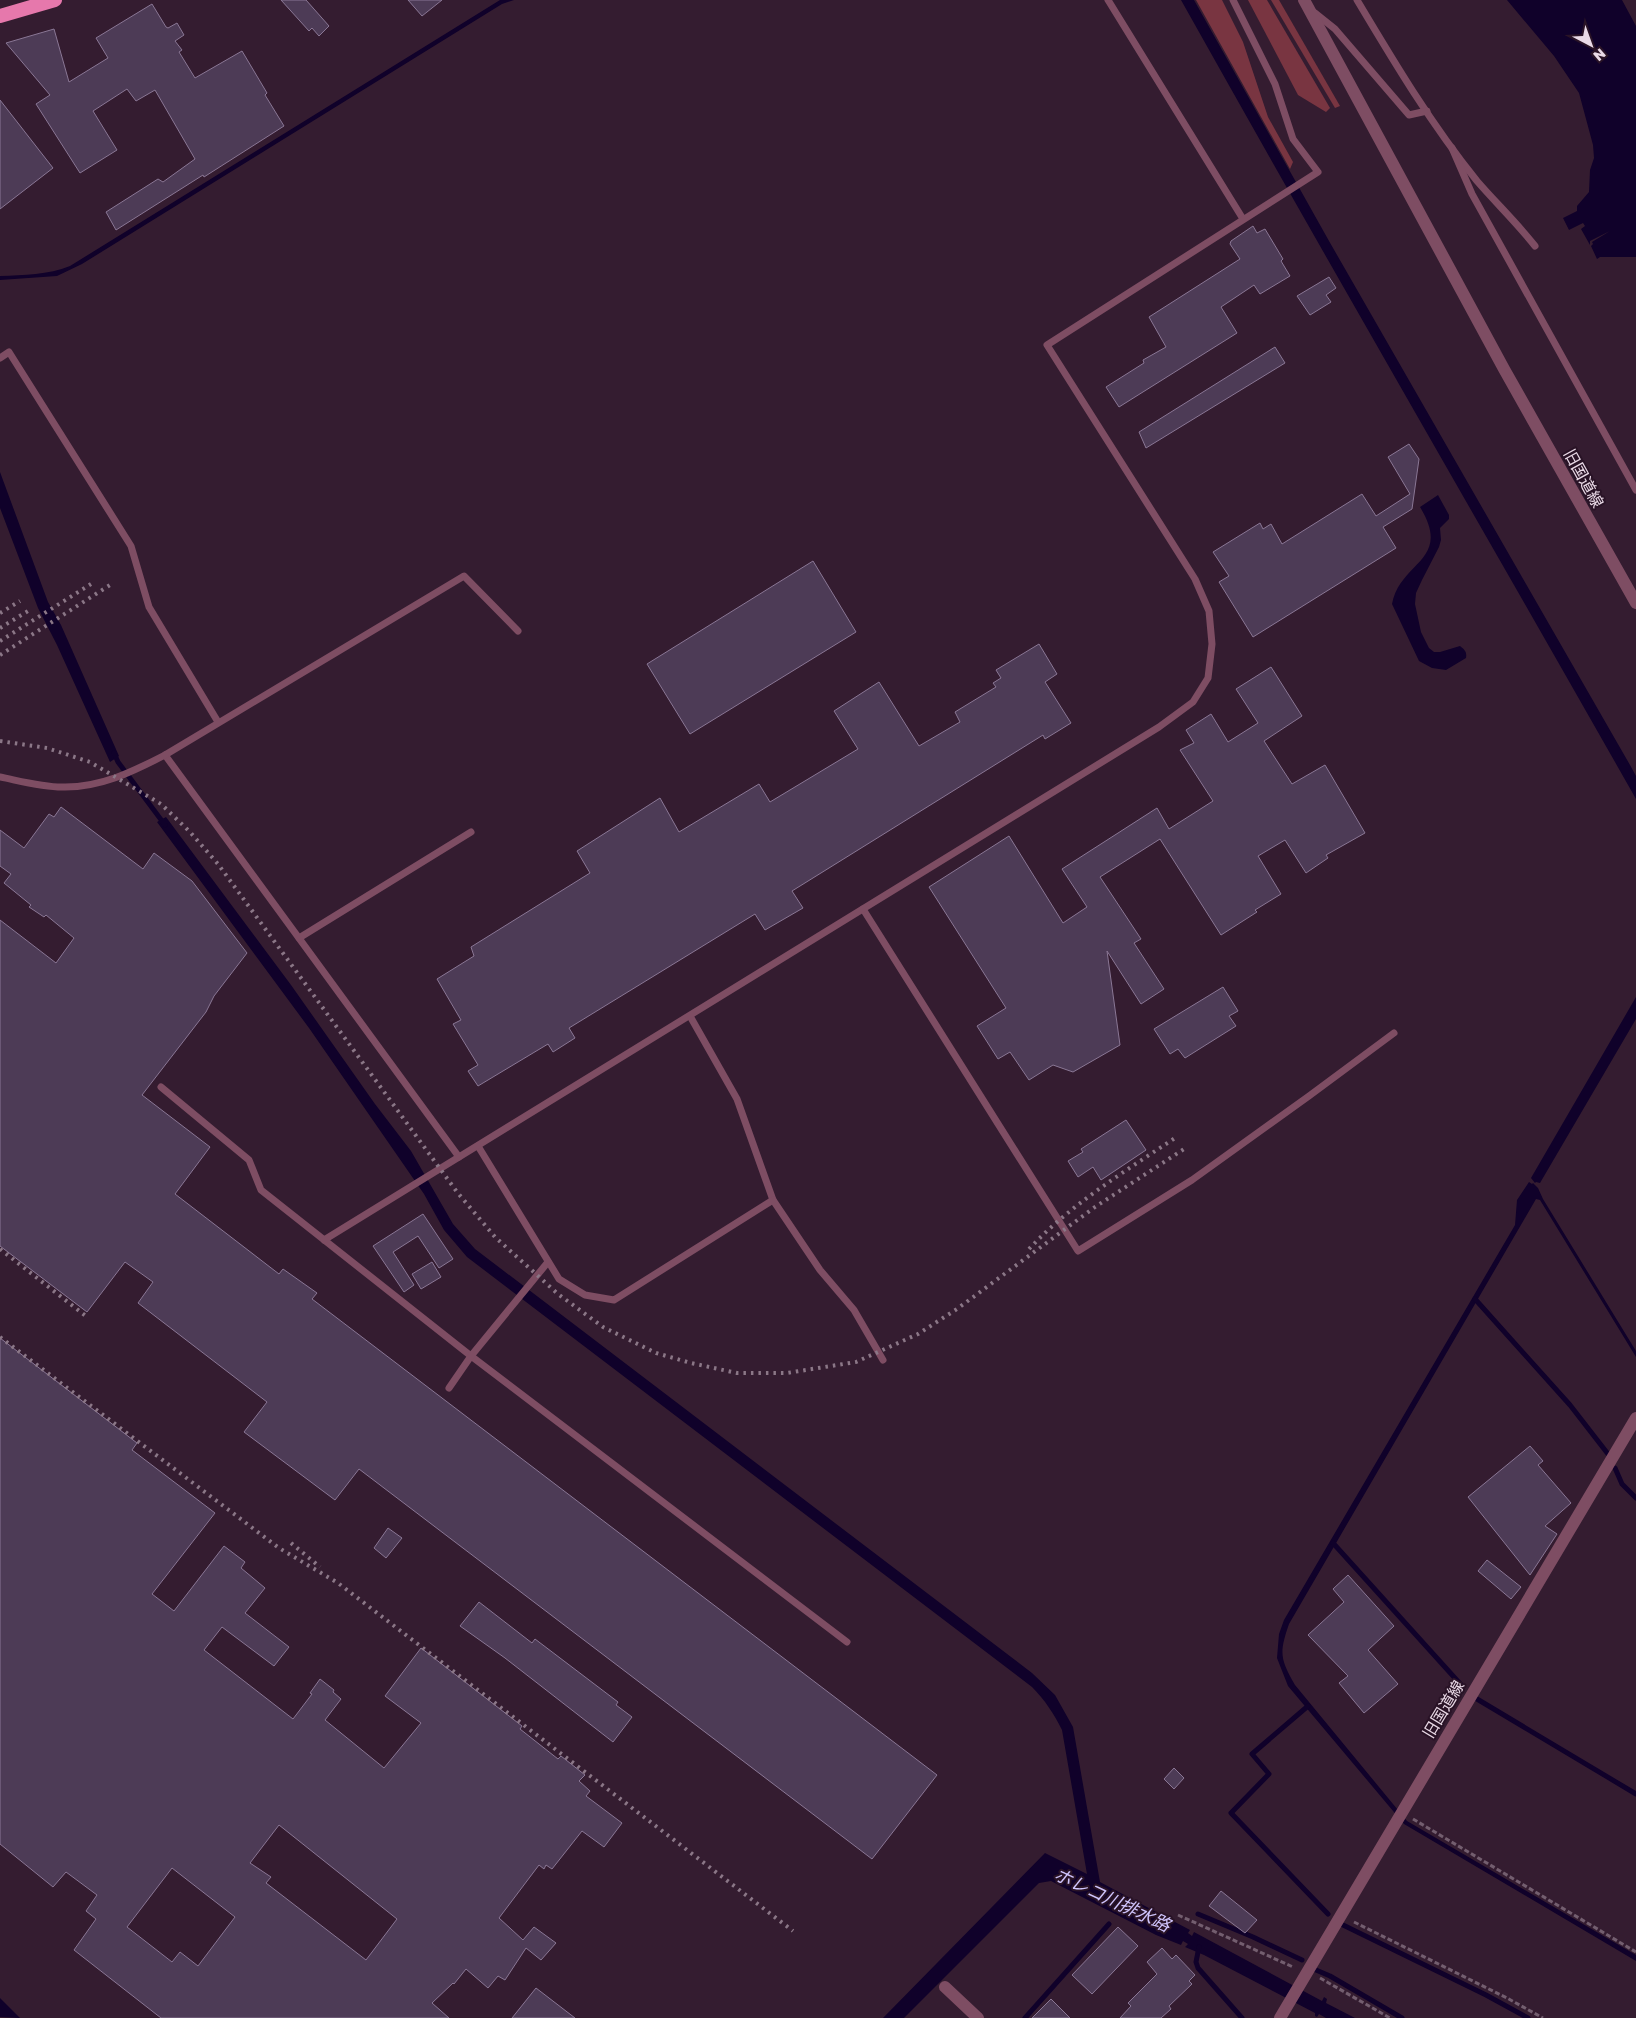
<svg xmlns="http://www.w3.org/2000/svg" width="1636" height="2018" font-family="'Golos Text','Noto Sans JP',sans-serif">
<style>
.green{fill:#793541}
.water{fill:#10012a}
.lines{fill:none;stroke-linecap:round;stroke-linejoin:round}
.stream{stroke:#10012a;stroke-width:5}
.building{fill:#4d3b56;stroke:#8a7795;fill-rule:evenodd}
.path{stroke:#735e6f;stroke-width:3;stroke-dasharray:5 2.5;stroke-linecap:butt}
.service{stroke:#7e4d63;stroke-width:7}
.minor{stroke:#7e4d63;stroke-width:12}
.trunk{stroke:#e678ac;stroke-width:14}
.rail{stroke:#8b7787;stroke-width:4;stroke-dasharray:2.5 5;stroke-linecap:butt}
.labels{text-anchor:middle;stroke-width:4;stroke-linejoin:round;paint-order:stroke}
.street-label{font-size:16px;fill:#eadae7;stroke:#291326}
.water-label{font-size:18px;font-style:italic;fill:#cfc4fc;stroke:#291326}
</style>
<rect width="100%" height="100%" fill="#341c30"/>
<!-- green -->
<g class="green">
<polygon points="1196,0 1222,0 1243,42 1268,117 1293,162 1290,169"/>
<polygon points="1248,0 1267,0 1330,108 1326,112 1298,95"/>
<polygon points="1271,0 1279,0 1340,106 1335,108"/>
</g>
<!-- water -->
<g class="water">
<path d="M500 0H514L502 4 82 264 57 276 0 280V276C24 275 48 275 70 266Z"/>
<path d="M1181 0H1194L1329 241 1630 765 1636 776V799C1485 533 1331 268 1181 0Z"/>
<polygon points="1507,0 1622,0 1636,26 1636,257 1600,257 1597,259 1591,246 1593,244 1592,242 1610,231 1590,241 1590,245 1581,229 1585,226 1583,223 1569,230 1563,218 1577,211 1577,206 1589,192 1590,170 1594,158 1593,145 1579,93 1554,56"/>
<polygon points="0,472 48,602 61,625 119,756 110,762 57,645 38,608 0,508"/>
<path d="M1438 495 1449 515V519L1440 528 1441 540 1439 547 1422 580 1416 593 1415 604 1421 632 1429 648 1434 652H1440L1460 646C1465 650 1467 652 1466 658L1446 670 1432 668 1419 661 1392 604C1400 561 1453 561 1420 507Z"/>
<path d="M166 817 291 985 375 1104 411 1151 453 1224 475 1249 1032 1673 1055 1695 1073 1727 1100 1882 1190 1930 1188 1933 1192 1936 1194 1932 1322 2001 1324 1997 1327 1999 1326 2003 1355 2018H1326L1319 2014 1317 2017 1315 2016V2013L1204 1955 1185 1947 1188 1944 1183 1941 1181 1945 1156 1935 1051 1881 1039 1883 904 2018H883L1045 1853 1087 1874 1062 1730C1054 1714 1045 1700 1032 1687L467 1257 444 1230 424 1194 309 1028 157 822Z"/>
<polygon points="1636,997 1636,1019 1540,1183 1536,1182 1535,1183 1531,1178"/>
<path d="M1529 1182 1532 1184 1533 1183 1538 1188 1543 1199 1636 1351V1357L1540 1200 1536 1199 1289 1624C1279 1653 1280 1659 1295 1685L1407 1821 1636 1955V1961L1404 1824 1288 1686 1277 1658 1279 1634 1284 1620 1515 1225 1517 1200Z"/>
<polygon points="0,1998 20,2018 0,2017"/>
</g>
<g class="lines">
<!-- stream -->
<g class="stream">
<polyline points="114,753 118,762 165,825"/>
<polyline points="1475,1299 1570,1405 1608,1454"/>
<polyline points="1615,1468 1622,1484 1636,1498"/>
<polyline points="1333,1543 1463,1687"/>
<polyline points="1477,1699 1636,1794"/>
<polyline points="1308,1706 1252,1754 1269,1774 1231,1813 1328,1914"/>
<polyline points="1198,1914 1253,1937 1302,1960"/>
<polyline points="1343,1925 1486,1995 1528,2018"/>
<polyline points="1199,1947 1196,1962 1198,1968 1242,2018"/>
<polyline points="1316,1970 1330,1976 1402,2018"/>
<polyline points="1025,2018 1109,1924"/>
</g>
</g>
<!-- building -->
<g class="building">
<polygon points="281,0 306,0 329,26 319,36 312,28 309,31"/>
<polygon points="408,0 442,0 422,16"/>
<polygon points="152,4 166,27 168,28 177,23 184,35 175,41 182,50 179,52 195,78 242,51 267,93 265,95 284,126 204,177 203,175 116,230 106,212 158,179 163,182 195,159 155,90 136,101 127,89 93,111 117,150 80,173 36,104 50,95 6,43 54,29 69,82 108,58 96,38"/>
<polygon points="0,100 53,168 0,209"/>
<polygon points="1253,226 1257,233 1265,229 1283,259 1281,261 1290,276 1260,294 1254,285 1221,307 1237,333 1119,407 1106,387 1144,363 1143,360 1166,347 1149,317 1240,259 1230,244 1231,241"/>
<polygon points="1329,277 1336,288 1326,295 1331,302 1310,315 1297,296"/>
<polygon points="1275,347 1285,363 1146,448 1139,432"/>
<polygon points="1409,444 1419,459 1412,509 1383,527 1396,548 1253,637 1219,582 1229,576 1213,552 1260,523 1263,529 1271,524 1282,544 1362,494 1376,516 1410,494 1388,457"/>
<polygon points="813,561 856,632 690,734 647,664"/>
<polygon points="1039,644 1057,674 1045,682 1071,723 1045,739 1043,735 792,891 803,908 765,930 755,914 569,1028 575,1038 553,1052 548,1044 478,1086 468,1071 478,1065 453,1024 461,1020 437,979 474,956 471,947 590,873 577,851 660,798 679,832 759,784 770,802 858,749 834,711 879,682 919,746 960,722 955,712 996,687 993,683 1001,678 996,670"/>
<polygon points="1271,667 1302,716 1264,741 1292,784 1325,765 1365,833 1326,855 1328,858 1306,873 1285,840 1258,856 1281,894 1255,910 1257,912 1221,935 1160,839 1100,877 1141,939 1134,943 1164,989 1141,1004 1107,951 1120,1045 1073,1072 1053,1065 1029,1080 1010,1052 998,1059 977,1026 1006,1008 929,887 1009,836 1063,923 1087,907 1062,869 1157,808 1169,829 1213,801 1180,750 1194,743 1186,730 1211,714 1228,742 1258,723 1236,689"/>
<polygon points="61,807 143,869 154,853 192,881 247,953 214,996 206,1012 142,1095 210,1147 175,1194 279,1274 283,1269 317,1293 312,1299 937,1775 872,1859 359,1469 335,1500 244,1432 267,1402 138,1303 153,1282 125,1262 87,1312 0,1246 0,920 56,963 74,938 46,915 44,917 29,907 31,905 4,883 11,874 0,866 0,830 24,848 49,814 54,817"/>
<polygon points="1223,987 1238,1011 1229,1016 1236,1026 1185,1058 1178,1049 1170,1054 1154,1029"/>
<polygon points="1126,1120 1146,1150 1101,1180 1093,1167 1078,1177 1068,1161 1083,1152 1081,1149"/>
<polygon points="423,1214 453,1259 439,1268 418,1236 393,1252 414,1285 404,1292 373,1246"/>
<polygon points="432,1262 441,1277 421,1289 412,1274"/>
<path d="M0 1338 137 1443 132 1450 215 1513 152 1594 174 1611 224 1546 245 1562 241 1568 265 1588 245 1613 289 1647 274 1666 222 1627 204 1650 293 1719 312 1694 310 1693 320 1679 334 1690 333 1692 341 1699 325 1720 384 1768 421 1723 385 1696 421 1648 522 1726 520 1729 558 1759 561 1756 585 1775 579 1781 590 1791 586 1796 622 1823 604 1847 582 1831 552 1869 546 1865 544 1869 539 1865 499 1918 523 1940 534 1927 556 1943 541 1960 526 1948 505 1980 498 1976 488 1988 466 1969 454 1984 453 1983 432 2003 449 2018H161L74 1950 96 1919 86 1911 97 1895 66 1872 53 1887 0 1844ZM279 1825 397 1919 366 1960 266 1883 271 1877 250 1863ZM172 1868 235 1917 198 1966 180 1952 172 1962 127 1927Z"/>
<polygon points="1530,1446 1543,1461 1538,1465 1571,1503 1545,1526 1557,1534 1530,1575 1468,1497"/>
<polygon points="388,1528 402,1538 386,1558 374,1548"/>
<polygon points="1487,1560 1521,1587 1511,1599 1478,1571"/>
<polygon points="1348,1575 1394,1626 1368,1650 1398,1684 1364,1713 1339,1683 1348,1676 1308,1635 1344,1602 1333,1589"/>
<polygon points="479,1602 532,1643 535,1639 618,1702 616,1705 632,1717 613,1742 505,1658 460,1626"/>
<polygon points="1174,1768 1184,1778 1174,1789 1164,1779"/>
<polygon points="1221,1891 1257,1920 1245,1933 1209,1906"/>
<polygon points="1118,1927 1138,1946 1092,1994 1072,1975"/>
<polygon points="1162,1948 1172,1959 1176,1955 1195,1975 1189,1981 1192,1984 1169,2006 1171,2009 1161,2018 1120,2018 1131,2006 1128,2003 1157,1974 1147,1962"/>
<polygon points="536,1988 575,2018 512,2018"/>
<polygon points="1051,1999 1070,2018 1032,2018"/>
</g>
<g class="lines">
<!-- path -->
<g class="path">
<polyline points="1413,1819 1636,1952"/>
<polyline points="1178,1915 1293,1967"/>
<polyline points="1354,1922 1507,1998 1543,2018"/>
<polyline points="1320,1978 1390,2018"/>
</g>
<!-- service -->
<g class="service">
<polyline points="1108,0 1243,219"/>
<path d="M1357 0C1394 62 1431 124 1477 181 1496 203 1517 223 1535 246"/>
<polyline points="1315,13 1335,29 1409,115 1427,111"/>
<polyline points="1452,148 1472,194 1636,490"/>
<polyline points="0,358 9,352 131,546 149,607 218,722"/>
<polyline points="165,755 459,1157"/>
<path d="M0 777C20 781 42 787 62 787 100 788 132 772 165 755L464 576 518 631"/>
<polyline points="863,909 1078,1251 1192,1180 1309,1096 1394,1033"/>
<polyline points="299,938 471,832"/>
<polyline points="690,1016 737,1099 773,1200 820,1270 854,1310 883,1360"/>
<polyline points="161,1087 249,1160 261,1190 471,1356 847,1642"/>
<polyline points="478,1146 559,1279 585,1295 614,1300 773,1200"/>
<polyline points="324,1240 1159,727 1193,702 1208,678 1212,644 1209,611 1195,579 1047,345 1318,172 1293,139 1275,84 1233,0"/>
<polyline points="449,1388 471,1356 548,1262"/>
</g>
<!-- minor -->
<g class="minor">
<polyline points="1304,0 1504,369 1636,603"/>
<polyline points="945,1987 978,2018"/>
<polyline points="1280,2018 1636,1418"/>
</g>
<!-- trunk -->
<polyline class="trunk" points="0,16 55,0"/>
<!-- rail -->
<g class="rail">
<polyline points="0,613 20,601"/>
<polyline points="0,628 28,611"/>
<polyline points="0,641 91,584"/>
<polyline points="0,655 110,585"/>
<polyline points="0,741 47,748 90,762 161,804 190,832 218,864 457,1192 495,1237 558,1294 603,1327 656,1353 691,1363 737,1373 787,1373 856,1362 918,1334 957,1309 1095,1207 1184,1149"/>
<polyline points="0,1249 87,1317"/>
<path d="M1029 1249C1072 1203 1127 1170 1178 1136"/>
<polyline points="0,1337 279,1548 338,1583 793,1931"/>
<polyline points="291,1543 320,1567"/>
</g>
</g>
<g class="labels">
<!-- street labels -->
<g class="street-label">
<text transform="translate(1584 478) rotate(61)" y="6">旧国道線</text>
<text transform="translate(1443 1709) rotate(-59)" y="6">旧国道線</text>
</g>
<!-- water labels -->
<g class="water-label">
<text transform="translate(1112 1900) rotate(25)" y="6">ホレコ川排水路</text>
</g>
</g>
<!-- north arrow -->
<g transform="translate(1591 45) rotate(139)" stroke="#291326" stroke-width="4" paint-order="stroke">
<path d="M0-4L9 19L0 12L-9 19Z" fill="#eadae7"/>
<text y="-8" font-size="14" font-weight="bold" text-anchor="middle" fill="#eadae7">N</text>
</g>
</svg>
